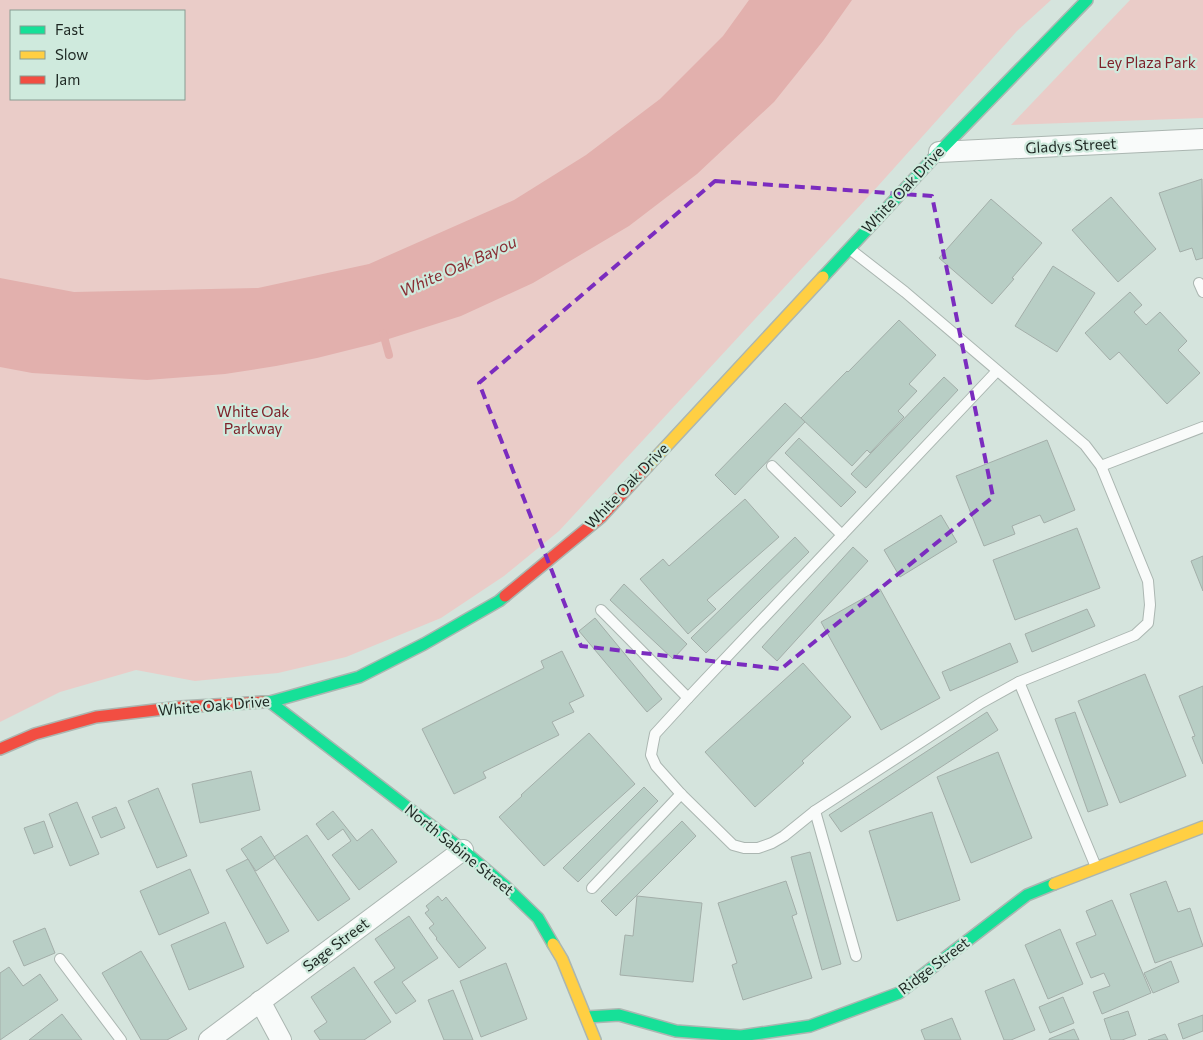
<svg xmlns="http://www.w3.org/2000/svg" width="1203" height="1040" font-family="Commissioner,sans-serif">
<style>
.green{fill:#eaccc8;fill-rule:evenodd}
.water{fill:#e2b0ad}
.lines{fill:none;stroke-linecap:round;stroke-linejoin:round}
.stream{stroke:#e2b0ad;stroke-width:8}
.building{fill:#b8cec5;stroke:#a3aea9}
.lane-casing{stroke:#abb6b1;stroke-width:12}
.street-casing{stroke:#abb6b1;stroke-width:22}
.fast-casing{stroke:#abb6b1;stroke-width:14}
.slow-casing{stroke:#abb6b1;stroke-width:14}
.jam-casing{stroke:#abb6b1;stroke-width:14}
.lane{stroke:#f9fbfa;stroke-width:10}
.street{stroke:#f9fbfa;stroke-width:20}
.fast{stroke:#16e098;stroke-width:11}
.slow{stroke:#ffcf43;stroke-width:11}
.jam{stroke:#f24e42;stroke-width:11}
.marked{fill:none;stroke:#7b2cbf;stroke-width:4;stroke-dasharray:10 6;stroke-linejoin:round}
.labels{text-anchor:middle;stroke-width:4.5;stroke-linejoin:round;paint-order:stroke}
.park-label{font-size:15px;fill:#7e222a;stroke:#cfeadd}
.street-label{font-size:15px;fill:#1d2722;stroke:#cfeadd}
.water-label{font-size:16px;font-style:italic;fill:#892d33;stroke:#cfeadd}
</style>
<rect width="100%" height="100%" fill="#d5e4dd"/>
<!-- green -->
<g class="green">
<path d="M0 0H1051L1017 31 878 186 559 531 504 576 441 618 346 657 278 673 195 681 136 670 60 692 0 722ZM11 11H184V99H11Z"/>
<polygon points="1130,0 1203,0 1203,118 1011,125"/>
</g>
<!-- water -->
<polygon class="water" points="749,0 852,0 823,41 774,102 697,174 629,226 533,283 461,316 373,344 317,358 276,366 225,374 147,380 32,373 0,367 0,278 74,292 258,288 369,264 514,200 586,155 660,99 723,36"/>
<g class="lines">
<!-- stream -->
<polyline class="stream" points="383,333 389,355"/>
</g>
<!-- building -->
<g class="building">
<polygon points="1202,179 1203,258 1196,260 1192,248 1180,252 1159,193"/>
<polygon points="1111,197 1156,249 1118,282 1072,230"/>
<polygon points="991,199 1042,243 1012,278 1014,279 992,304 939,258"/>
<polygon points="1053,266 1095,293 1057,352 1015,326"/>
<polygon points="1130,292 1142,305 1134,312 1146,325 1160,312 1187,341 1178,350 1200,373 1167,404 1119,352 1110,360 1085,333"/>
<polygon points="899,320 936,355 909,384 917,391 898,411 904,417 870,453 867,450 852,466 801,418 847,371 848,372"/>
<polygon points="944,377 958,390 866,488 851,474"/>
<polygon points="785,403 805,422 735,495 715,475"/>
<polygon points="799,438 856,492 841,507 785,453"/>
<polygon points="1047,440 1075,510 1044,523 1040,515 1012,526 1015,534 984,546 956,476"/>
<polygon points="745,499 779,537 707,600 716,609 688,634 640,579 663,559 669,566"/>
<polygon points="941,515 957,542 900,577 884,550"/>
<polygon points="1077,528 1100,588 1015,620 993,560"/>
<polygon points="795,537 809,552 706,653 691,638"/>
<polygon points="853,547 868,561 777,661 762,647"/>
<polygon points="1203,556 1203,591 1191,561"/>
<polygon points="624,584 687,644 673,659 610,600"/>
<polygon points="880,589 940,698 881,730 821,622"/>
<polygon points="1087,609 1095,626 1032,652 1025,634"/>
<polygon points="595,618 662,699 647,712 579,631"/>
<polygon points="1010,643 1018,662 950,691 942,672"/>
<polygon points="562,651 584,696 569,703 574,712 552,722 559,735 483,772 486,778 454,794 422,729 544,668 541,661"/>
<polygon points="803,663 851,717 802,761 804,763 755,807 705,752"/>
<polygon points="1145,674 1186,776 1120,803 1078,701"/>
<polygon points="1203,686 1203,764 1192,737 1195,736 1179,696"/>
<polygon points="987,712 998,730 841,832 829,815"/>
<polygon points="1075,712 1108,805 1088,812 1055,719"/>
<polygon points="589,733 635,784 544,866 499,817 522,796 521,795"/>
<polygon points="998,752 1032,838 971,863 937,777"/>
<polygon points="251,771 260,810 200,823 192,784"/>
<polygon points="644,787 658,801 578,882 563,868"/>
<polygon points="158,788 187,856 157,868 128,801"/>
<polygon points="77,802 99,854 70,866 49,814"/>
<polygon points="116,807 125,828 101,838 92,817"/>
<polygon points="333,811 357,841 372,829 397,862 359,890 332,855 351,841 343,829 328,840 316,824"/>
<polygon points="932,812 960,900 897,921 869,831"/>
<polygon points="44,821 53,847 34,854 24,828"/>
<polygon points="682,821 696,836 616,916 601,901"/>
<polygon points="307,835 350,899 318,921 274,857"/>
<polygon points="261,836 275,858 256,871 241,849"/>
<polygon points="810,852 841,964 822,970 791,857"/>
<polygon points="248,859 289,931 267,944 226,870"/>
<polygon points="190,869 209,913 159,935 140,891"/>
<polygon points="786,881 797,914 792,916 812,978 743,1000 732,965 737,963 718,903"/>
<polygon points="1166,881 1178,912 1190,908 1203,946 1155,963 1130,894"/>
<polygon points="438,896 442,901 446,897 486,948 459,968 436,939 437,938 429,928 434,924 425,913 429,910 426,906"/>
<polygon points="637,896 702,903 693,982 620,975 625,935 633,936"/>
<polygon points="1112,900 1151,993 1102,1014 1093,992 1110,986 1104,973 1091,978 1076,943 1096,935 1086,911"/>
<polygon points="409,916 438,958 402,982 416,1001 396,1014 374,982 395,968 375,939"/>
<polygon points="225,922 244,967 189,990 171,945"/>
<polygon points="45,928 55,953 24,966 13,941"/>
<polygon points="1060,929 1083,984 1048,999 1025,945"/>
<polygon points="141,951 187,1029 167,1040 141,1040 102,973"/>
<polygon points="1171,961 1179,982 1153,993 1144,973"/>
<polygon points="506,963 527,1019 481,1037 460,981"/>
<polygon points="9,967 23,986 40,974 58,1000 0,1040 0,973"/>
<polygon points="354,967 391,1022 364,1040 320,1040 314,1031 327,1022 311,997"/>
<polygon points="1014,979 1035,1030 1011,1040 1004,1040 985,991"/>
<polygon points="453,990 473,1040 444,1040 428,1000"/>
<polygon points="1063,997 1074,1023 1050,1033 1039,1007"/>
<polygon points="1128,1011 1136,1035 1122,1040 1111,1040 1104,1019"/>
<polygon points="62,1014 82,1040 29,1040"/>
<polygon points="1203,1015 1203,1031 1183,1039 1178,1024"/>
<polygon points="952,1018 961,1040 925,1040 921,1030"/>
<polygon points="1074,1029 1079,1040 1049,1040 1049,1039"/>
<polygon points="1165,1034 1168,1040 1148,1040"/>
</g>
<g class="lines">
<defs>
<g id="lane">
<polyline points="851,250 905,292 1085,445 1101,466 1148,581 1150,605 1148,623 1135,635 1019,682 981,703 815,811 784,836 772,843 758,848 744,848 733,845 681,794 656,766 651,755 653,744 655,734 688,698 997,371"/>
<polyline points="1199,283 1203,292"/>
<polyline points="772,466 842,535"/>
<polyline points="1101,466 1203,427"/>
<polyline points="601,610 688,698"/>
<polyline points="1019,682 1096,867"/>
<polyline points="815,811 856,956"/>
<polyline points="592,888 681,794"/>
<polyline points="60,959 121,1040"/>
</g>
<g id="street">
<polyline points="939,152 1203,139"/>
<polyline points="260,1001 281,1040"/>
<polyline points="209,1040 463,850"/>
</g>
<g id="fast">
<polyline points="823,277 939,152 1087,0"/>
<polyline points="263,702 270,702 359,677 424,644 499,601 505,596"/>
<polyline points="270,702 463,850 505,886 538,918 553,944"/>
<polyline points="587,1017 619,1015 676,1031 741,1036 810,1026 899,993 1027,895 1054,884"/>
</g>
<g id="slow">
<polyline points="647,467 823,277"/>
<polyline points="1054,884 1203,827"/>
<polyline points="553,944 562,959 595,1040"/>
</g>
<g id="jam">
<polyline points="505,596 601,517 647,467"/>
<polyline points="0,749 35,734 96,717 181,707 263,702"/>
</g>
</defs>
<!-- lane casing -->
<use href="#lane" class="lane-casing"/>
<!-- street casing -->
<use href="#street" class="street-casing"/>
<!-- fast casing -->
<use href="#fast" class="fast-casing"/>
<!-- slow casing -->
<use href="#slow" class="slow-casing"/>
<!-- jam casing -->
<use href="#jam" class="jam-casing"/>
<!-- lane -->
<use href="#lane" class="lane"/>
<!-- street -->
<use href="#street" class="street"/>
<!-- fast -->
<use href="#fast" class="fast"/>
<!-- slow -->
<use href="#slow" class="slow"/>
<!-- jam -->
<use href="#jam" class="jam"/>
</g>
<!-- marked area -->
<path class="marked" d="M715 181 932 196 993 497 781 669 581 646 479 383Z"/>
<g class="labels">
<!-- park labels -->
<g class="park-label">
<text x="1147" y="68">Ley Plaza Park</text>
<text x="253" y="417">White Oak<tspan x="253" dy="17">Parkway</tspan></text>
</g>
<!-- street labels -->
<g class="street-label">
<text transform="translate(1071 146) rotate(-3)" y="5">Gladys Street</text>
<text transform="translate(903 190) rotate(-47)" y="5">White Oak Drive</text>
<text transform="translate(627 486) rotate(-46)" y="5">White Oak Drive</text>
<text transform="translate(214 706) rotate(-5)" y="5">White Oak Drive</text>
<text transform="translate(459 850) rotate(39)" y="5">North Sabine Street</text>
<text transform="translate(336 945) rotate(-37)" y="5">Sage Street</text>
<text transform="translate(934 966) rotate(-37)" y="5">Ridge Street</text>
</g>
<!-- water labels -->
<g class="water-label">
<text transform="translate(458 266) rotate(-24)" y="6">White Oak Bayou</text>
</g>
</g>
<!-- legend -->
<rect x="10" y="10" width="175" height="90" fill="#cfeadd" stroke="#889c92"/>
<rect x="20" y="26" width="25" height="8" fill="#16e098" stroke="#889c92"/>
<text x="55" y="35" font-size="15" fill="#1d2722">Fast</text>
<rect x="20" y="51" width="25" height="8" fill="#ffcf43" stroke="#889c92"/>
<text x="55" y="60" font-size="15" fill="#1d2722">Slow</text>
<rect x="20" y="76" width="25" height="8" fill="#f24e42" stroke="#889c92"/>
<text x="55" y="85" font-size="15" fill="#1d2722">Jam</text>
</svg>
